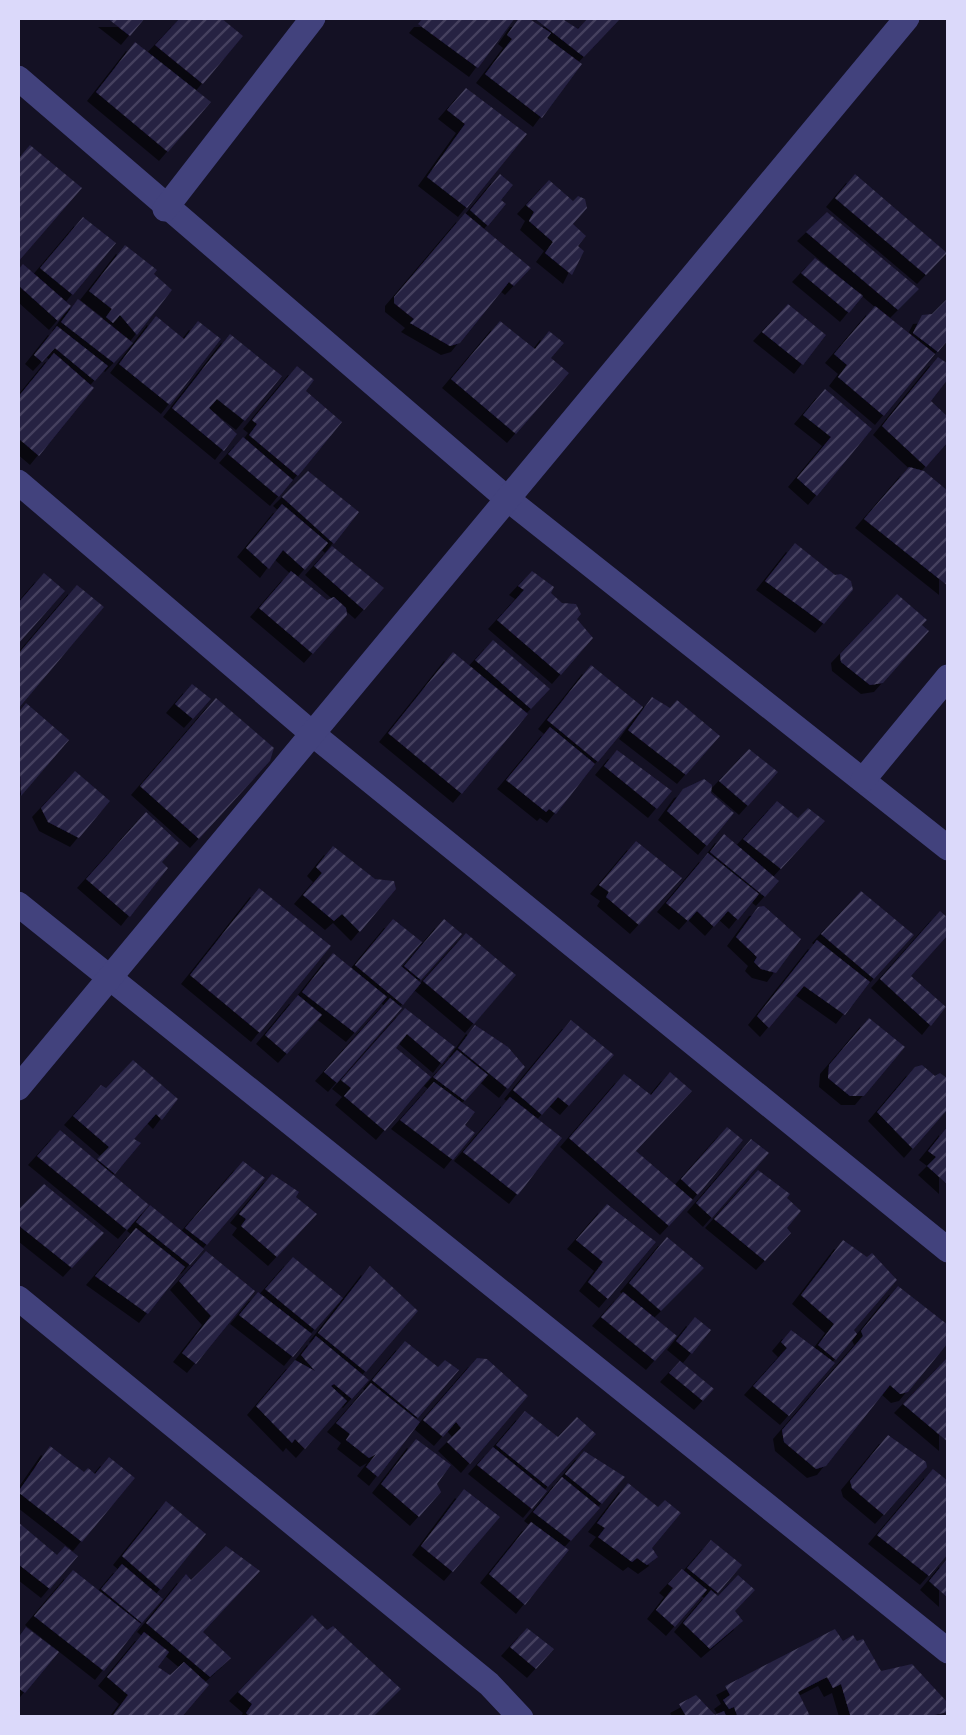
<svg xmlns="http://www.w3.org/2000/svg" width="966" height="1735" font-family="'Public Sans',sans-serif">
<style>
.building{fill:url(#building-hatch);filter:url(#shadow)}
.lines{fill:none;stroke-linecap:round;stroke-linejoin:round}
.minor{stroke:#42427d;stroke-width:25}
</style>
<defs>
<pattern id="building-hatch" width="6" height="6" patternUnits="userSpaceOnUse" patternTransform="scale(2.5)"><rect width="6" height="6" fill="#252042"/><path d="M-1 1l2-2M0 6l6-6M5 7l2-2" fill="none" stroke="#44405e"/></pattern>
<filter id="shadow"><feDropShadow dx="-9" dy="9" stdDeviation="0" flood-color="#0009"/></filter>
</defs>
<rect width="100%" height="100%" fill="#141124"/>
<!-- building -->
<g class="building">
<polygon points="107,18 145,18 130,36"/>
<polygon points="180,18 221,18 243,36 203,84 155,45"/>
<polygon points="423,18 515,18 478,68 418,24"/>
<polygon points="519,18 528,18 551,33 547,38 582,64 542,118 485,74 512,39 507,35"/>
<polygon points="534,18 561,18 578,29 588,18 621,18 584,57"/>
<polygon points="135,42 211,102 168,152 96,92"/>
<polygon points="466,88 527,134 467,208 427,177 465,124 447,110"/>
<polygon points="30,145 82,188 18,262 18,159"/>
<polygon points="500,174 513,185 501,200 506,204 488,226 470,210"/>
<polygon points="855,174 947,253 926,275 835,198"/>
<polygon points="549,180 573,201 578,196 585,199 587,208 573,224 586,236 578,246 584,251 572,275 545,253 553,242 529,221 534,212 526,205"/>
<polygon points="827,212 919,289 898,310 806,232"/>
<polygon points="465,213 531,268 514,286 509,282 460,343 450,346 410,323 414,319 394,303 394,297"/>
<polygon points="83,217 116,243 73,295 40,268"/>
<polygon points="125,245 157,270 154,274 172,290 137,335 120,315 113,323 106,317 112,309 89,291"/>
<polygon points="815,258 863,296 849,313 801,273"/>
<polygon points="23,264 71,306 58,321 18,285 18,270"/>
<polygon points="948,298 948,340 938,352 913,333 922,315 932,314"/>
<polygon points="78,299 133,343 114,363 61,322"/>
<polygon points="788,304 826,335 803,365 762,332"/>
<polygon points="875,306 935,354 884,416 838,377 847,365 834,354"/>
<polygon points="156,316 184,339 198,321 221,339 170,405 119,364"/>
<polygon points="500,321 535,349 549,331 564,343 551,358 569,373 516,434 451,379"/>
<polygon points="57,326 108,366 95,381 55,348 42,362 34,355"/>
<polygon points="230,334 282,376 245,421 217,399 209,408 237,434 224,451 172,408"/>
<polygon points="54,353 94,388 39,456 18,438 18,397"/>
<polygon points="938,357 948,364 948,379 931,401 948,417 948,442 926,467 882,426"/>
<polygon points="297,366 314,380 306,391 342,422 298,476 249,435 257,424 252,420"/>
<polygon points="825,389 872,429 817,496 797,478 831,437 803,415"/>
<polygon points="243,437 293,480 279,497 228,454"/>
<polygon points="909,467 924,471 948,491 948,586 864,519"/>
<polygon points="308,471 359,512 334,544 282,497"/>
<polygon points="282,504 328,543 305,570 283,550 269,569 246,548"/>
<polygon points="795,543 835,575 841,574 851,581 853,590 824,624 765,581"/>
<polygon points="332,546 384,588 364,610 314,566"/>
<polygon points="291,571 327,600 334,597 346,608 347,615 313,654 259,608"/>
<polygon points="532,571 554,587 551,593 562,603 576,604 581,614 577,619 593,638 561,675 497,620 524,590 518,586"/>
<polygon points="44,573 65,591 18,644 18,603"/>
<polygon points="77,585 104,607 18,709 18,654"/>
<polygon points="897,594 927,620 922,625 929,631 883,683 870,685 841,662 840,654"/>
<polygon points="493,640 550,689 531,709 475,660"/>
<polygon points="453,652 528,714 462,794 388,733"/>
<polygon points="591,665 643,707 598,762 547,720"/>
<polygon points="192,684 211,699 193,719 175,704"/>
<polygon points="652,697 670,708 677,700 720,736 686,775 628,730"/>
<polygon points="216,698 274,748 270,761 199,839 140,786"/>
<polygon points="26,703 69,740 21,796 18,713"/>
<polygon points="550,727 595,764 556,814 549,809 546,812 506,780"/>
<polygon points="749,749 778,772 748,806 719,781"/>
<polygon points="617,750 672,791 657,809 604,766"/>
<polygon points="75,771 110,801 79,838 48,822 41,808"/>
<polygon points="704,779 712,785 711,793 734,813 707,846 667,811 683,789"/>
<polygon points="777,801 798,818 808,808 825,821 781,869 743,839"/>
<polygon points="146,812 179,843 162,862 168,868 130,917 86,879"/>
<polygon points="724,834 779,881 765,897 710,852"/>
<polygon points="636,841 682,878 639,925 606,897 609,892 599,885"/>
<polygon points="333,846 375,879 394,881 396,889 360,932 342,914 334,921 303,895 322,873 316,867"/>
<polygon points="708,853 759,894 738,920 728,911 714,927 697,911 688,921 666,903"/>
<polygon points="259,888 331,946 260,1033 190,975"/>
<polygon points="861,891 914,935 874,979 821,934"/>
<polygon points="764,906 801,939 776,973 761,969 754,962 757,957 736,937 758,907"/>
<polygon points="940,911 948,918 948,935 911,976 946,1007 931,1026 880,979"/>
<polygon points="393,919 422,942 401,966 421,983 403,1005 355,965"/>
<polygon points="444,919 462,934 421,980 404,966"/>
<polygon points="466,933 516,975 474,1024 423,981"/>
<polygon points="817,940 870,982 845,1015 804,986 769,1028 757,1016"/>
<polygon points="333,953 387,997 355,1033 302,992"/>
<polygon points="298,995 322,1015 287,1054 265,1035"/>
<polygon points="390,998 402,1008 337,1083 324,1072"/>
<polygon points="405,1008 455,1047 442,1064 407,1034 396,1048 431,1077 385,1131 344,1096 351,1088 341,1080"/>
<polygon points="869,1018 905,1047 864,1096 850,1096 828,1078 829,1065"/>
<polygon points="571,1020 614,1055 569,1106 558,1097 542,1115 513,1090"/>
<polygon points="475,1025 508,1047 525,1067 508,1089 458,1048"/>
<polygon points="457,1050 488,1075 465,1101 433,1077"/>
<polygon points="133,1060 178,1099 162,1120 156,1114 134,1139 141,1143 115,1174 97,1159 109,1147 73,1116 101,1085 106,1088"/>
<polygon points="922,1065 935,1076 940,1073 947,1078 948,1109 913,1149 877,1112 915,1067"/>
<polygon points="670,1072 692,1091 636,1151 693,1200 669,1226 569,1138 624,1074 651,1095"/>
<polygon points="434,1082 475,1112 465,1125 475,1133 453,1160 400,1120"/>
<polygon points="510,1097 562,1138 518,1195 463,1152"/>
<polygon points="948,1126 948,1185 927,1166 936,1157 928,1151"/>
<polygon points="727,1127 743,1140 698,1195 681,1179"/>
<polygon points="60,1130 149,1205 127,1230 37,1156"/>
<polygon points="751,1139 769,1153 712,1218 696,1203"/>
<polygon points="243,1161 265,1178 207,1245 185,1228"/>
<polygon points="758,1170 790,1194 787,1198 801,1211 787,1228 791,1233 765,1261 714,1219"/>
<polygon points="272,1174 299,1192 296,1197 317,1214 277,1257 241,1226 246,1219 239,1214"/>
<polygon points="44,1184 104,1233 72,1268 18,1225 18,1210"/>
<polygon points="607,1204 656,1242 608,1299 588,1282 603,1262 576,1240"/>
<polygon points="150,1205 204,1249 190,1265 136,1222"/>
<polygon points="136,1228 185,1267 148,1314 95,1276"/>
<polygon points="667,1237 704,1268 661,1311 629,1283"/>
<polygon points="843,1240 867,1257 872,1253 897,1280 854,1330 857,1334 836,1360 818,1345 834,1324 801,1295"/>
<polygon points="206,1251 255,1291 196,1364 182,1353 211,1316 179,1281"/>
<polygon points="293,1257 343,1298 315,1330 265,1289"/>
<polygon points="370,1266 418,1311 366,1372 318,1333"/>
<polygon points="898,1286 948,1325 948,1343 908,1392 900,1394 890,1385 826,1466 816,1469 784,1442 782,1430 863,1336 861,1331"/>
<polygon points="258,1292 312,1334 293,1357 239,1315"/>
<polygon points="623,1292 677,1336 655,1361 601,1317"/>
<polygon points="695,1317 711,1330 692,1354 676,1341"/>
<polygon points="791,1330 835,1363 789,1416 753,1386 787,1348 781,1342"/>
<polygon points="316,1336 369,1380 352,1399 334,1384 331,1386 347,1401 305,1449 295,1439 292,1443 256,1406 295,1360 315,1371 301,1355"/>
<polygon points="405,1341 438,1367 445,1360 459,1370 418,1418 372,1380"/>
<polygon points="948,1357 948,1442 903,1404"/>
<polygon points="477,1358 487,1359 528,1396 470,1464 447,1442 461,1428 456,1422 443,1437 423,1420"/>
<polygon points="680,1361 714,1389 703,1401 669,1373"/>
<polygon points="371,1383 420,1422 378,1477 366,1467 376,1454 369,1458 346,1440 350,1434 336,1423"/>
<polygon points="525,1411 558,1437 577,1417 596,1434 548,1487 496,1445"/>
<polygon points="888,1435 926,1462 927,1467 884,1515 852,1488 850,1481"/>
<polygon points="416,1439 451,1465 437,1484 441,1492 419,1517 381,1484"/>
<polygon points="50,1446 84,1472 88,1468 95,1474 109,1457 135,1478 82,1542 18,1492"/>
<polygon points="493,1447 547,1491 532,1509 477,1465"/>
<polygon points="584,1451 625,1477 602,1504 565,1474"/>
<polygon points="933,1469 948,1481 948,1554 929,1576 877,1535"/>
<polygon points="562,1477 600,1508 571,1541 533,1512"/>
<polygon points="628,1483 658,1507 665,1500 681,1513 652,1548 658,1557 647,1565 637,1558 632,1562 598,1537 605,1528 597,1523"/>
<polygon points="464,1489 500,1517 453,1572 421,1546"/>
<polygon points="166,1501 206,1534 161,1590 122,1556"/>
<polygon points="18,1522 57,1555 65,1546 78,1556 50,1589 18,1564"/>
<polygon points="531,1522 569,1550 525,1605 489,1574"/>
<polygon points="711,1540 742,1565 718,1593 687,1568"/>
<polygon points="226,1546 260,1571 203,1632 231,1658 210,1677 146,1623 186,1574 191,1580"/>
<polygon points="948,1558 948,1598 929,1581"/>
<polygon points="122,1564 163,1599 142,1623 101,1589"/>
<polygon points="682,1569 707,1590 675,1627 656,1610 673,1588 668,1584"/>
<polygon points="73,1570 141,1624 104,1671 34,1616"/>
<polygon points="738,1575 755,1590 735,1611 743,1621 710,1649 683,1623 711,1590 718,1596"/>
<polygon points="312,1615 327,1630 333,1626 401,1689 372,1718 251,1718 246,1713 252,1704 238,1692"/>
<polygon points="26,1627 59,1652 25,1693 18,1688 18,1638"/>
<polygon points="527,1628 554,1649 536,1669 510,1647"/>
<polygon points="835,1629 843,1641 853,1635 857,1641 863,1639 881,1671 912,1664 948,1703 948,1712 921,1718 851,1718 841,1684 833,1688 827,1677 798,1692 811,1718 738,1718 734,1707 729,1709 723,1700 730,1695 725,1686"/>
<polygon points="144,1632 169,1652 158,1667 170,1675 184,1662 209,1685 181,1718 111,1718 128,1695 107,1677"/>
<polygon points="696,1695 715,1715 724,1711 727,1718 687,1718 679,1704"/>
</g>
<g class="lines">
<!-- minor -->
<g class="minor">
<polyline points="18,78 505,497 948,848"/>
<polyline points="165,209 313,18"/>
<polyline points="18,482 314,735 948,1250"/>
<polyline points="863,780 948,677"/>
<polyline points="18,904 948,1651"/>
<polyline points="18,1088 907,18"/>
<polyline points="18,1298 489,1684 521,1718"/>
</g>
</g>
<!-- border -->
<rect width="966" height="1735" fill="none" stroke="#dbd9fa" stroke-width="40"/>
</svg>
